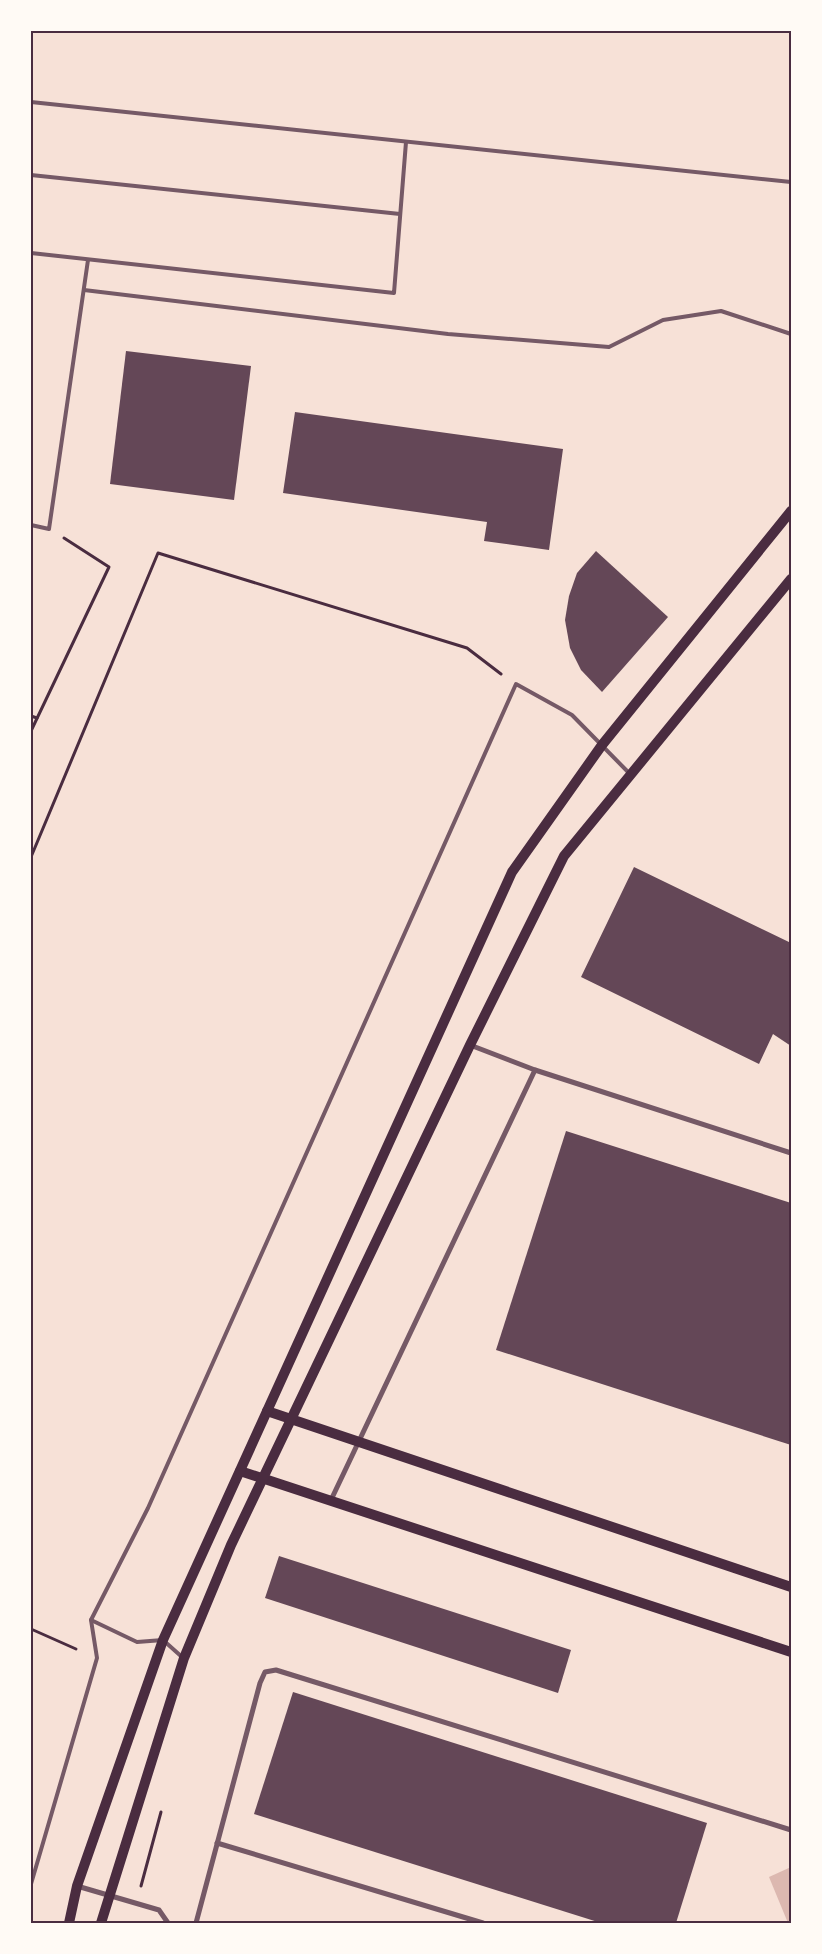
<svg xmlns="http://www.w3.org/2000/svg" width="822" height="1954" font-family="'Roboto Condensed',sans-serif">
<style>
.water{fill:#dcb8b0}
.building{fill:#644757}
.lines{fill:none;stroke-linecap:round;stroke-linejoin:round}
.path{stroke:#4a2c40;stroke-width:3}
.service{stroke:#755966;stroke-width:4}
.minor{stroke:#755966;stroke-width:5}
.secondary{stroke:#4a2c40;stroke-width:10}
.neatline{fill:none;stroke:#4a2c40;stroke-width:2}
</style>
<rect width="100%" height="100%" fill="#f7e1d7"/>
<!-- water -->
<polygon class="water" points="791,1867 791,1923 788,1923 769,1877"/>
<!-- building -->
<g class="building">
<polygon points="126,351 251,366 234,500 110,484"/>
<polygon points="295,412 563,449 549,550 484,541 487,522 283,493"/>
<polygon points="596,551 668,617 602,692 581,670 570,648 565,620 569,596 577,573"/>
<polygon points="634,867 791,943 791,1046 773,1034 759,1064 581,977"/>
<polygon points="566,1131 791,1203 791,1445 496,1350"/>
<polygon points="279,1556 571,1650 558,1693 265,1598"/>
<polygon points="293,1692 707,1823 676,1923 601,1923 254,1814"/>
</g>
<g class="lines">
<!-- path -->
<g class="path">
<polyline points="31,716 37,718"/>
<polyline points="31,731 109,567 64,538"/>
<polyline points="31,857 158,553 467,648 501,674"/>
<polyline points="31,1629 76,1649"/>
<polyline points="141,1886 161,1812"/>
</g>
<!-- service -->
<g class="service">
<polyline points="31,102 791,182"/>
<polyline points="31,175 400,214"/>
<polyline points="31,253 394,293 406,142"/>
<polyline points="84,290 448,334 609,347 663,320 721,311 791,334"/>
<polyline points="31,525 49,529 88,260"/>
<polyline points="91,1620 137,1642 163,1640 182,1657"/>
<polyline points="31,1884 97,1658 91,1620 148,1508 516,684 572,715 630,774"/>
</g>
<!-- minor -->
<g class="minor">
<polyline points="470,1045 535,1070 791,1153"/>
<polyline points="331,1500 535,1070"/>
<polyline points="217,1843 483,1923"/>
<polyline points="77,1886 159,1910 168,1923"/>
<polyline points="196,1923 260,1683 265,1672 276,1670 791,1830"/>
</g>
<!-- secondary -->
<g class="secondary">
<polyline points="267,1411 791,1587"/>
<polyline points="240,1471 791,1652"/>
<polyline points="69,1923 77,1886 163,1640 512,872 602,745 791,511"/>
<polyline points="101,1923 184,1658 231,1545 470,1045 564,856 791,579"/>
</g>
</g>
<!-- border -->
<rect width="822" height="1954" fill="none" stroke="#fffaf5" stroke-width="65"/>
<rect x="32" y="32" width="758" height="1890" class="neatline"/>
</svg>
